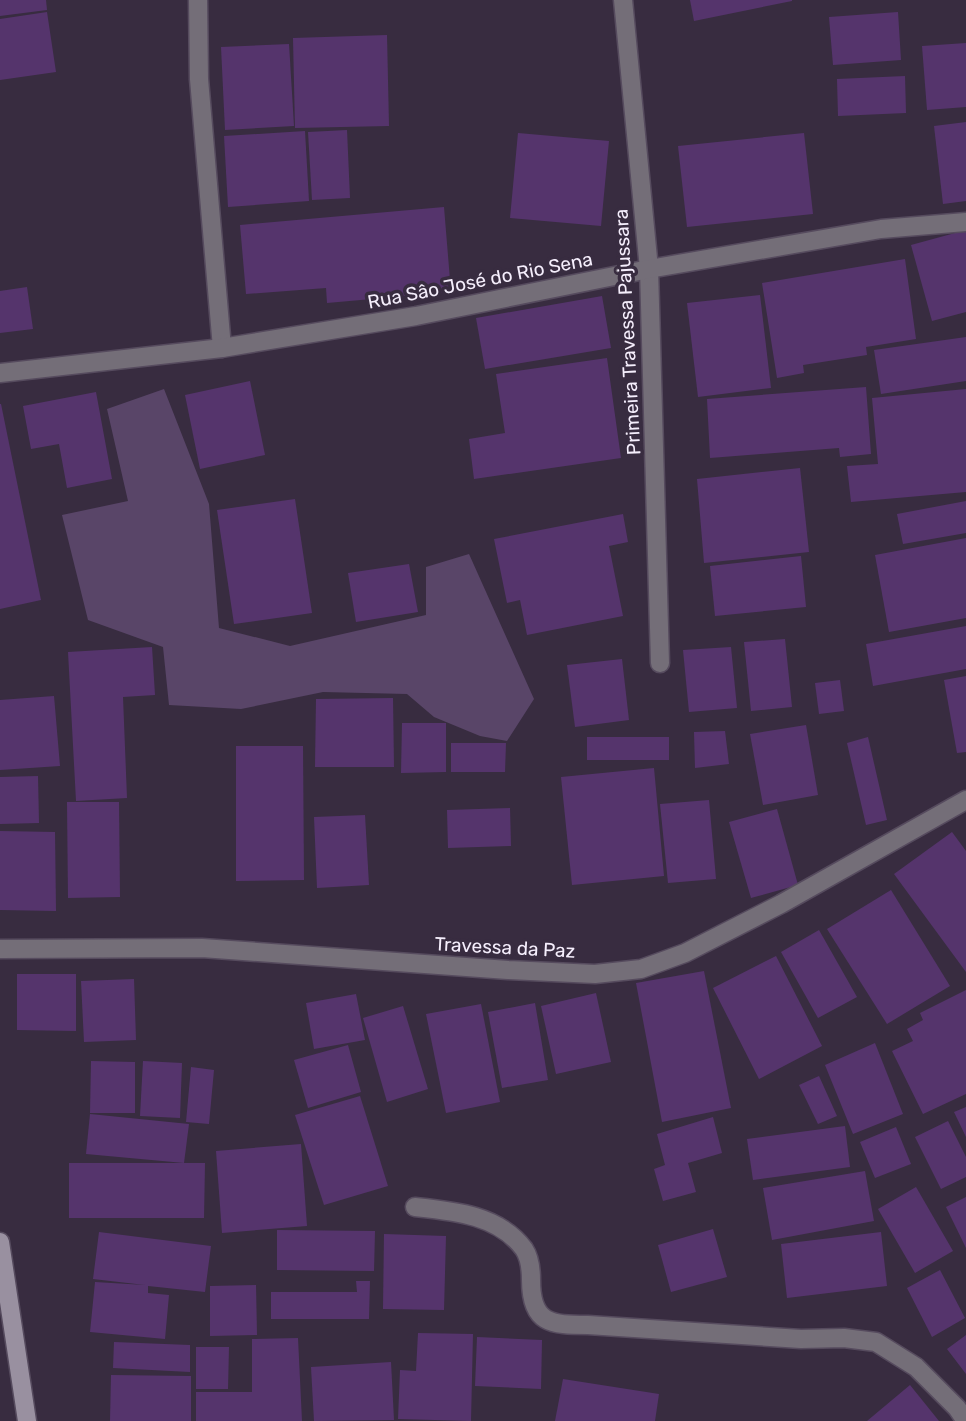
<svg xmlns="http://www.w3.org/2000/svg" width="966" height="1421" font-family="Rubik,sans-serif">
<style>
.green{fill:#594568}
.building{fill:#55346c}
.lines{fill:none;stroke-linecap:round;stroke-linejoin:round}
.minor-casing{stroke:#564b5e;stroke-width:21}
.secondary-casing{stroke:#564b5e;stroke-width:21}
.minor{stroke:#746e78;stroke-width:18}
.secondary{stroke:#9990a0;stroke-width:18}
.labels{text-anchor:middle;stroke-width:7;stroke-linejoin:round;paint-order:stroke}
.street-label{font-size:19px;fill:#f5eefc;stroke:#382c40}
</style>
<rect width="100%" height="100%" fill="#382c40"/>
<!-- green -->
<polygon class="green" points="164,389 209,504 219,628 290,646 426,615 426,567 469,554 534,699 507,741 480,736 434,717 407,694 323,692 241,709 169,705 163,647 88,620 62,515 128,501 107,409"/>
<!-- building -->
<g class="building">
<polygon points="0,0 46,0 47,10 0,16"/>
<polygon points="690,0 792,0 792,1 694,21"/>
<polygon points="47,12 56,72 0,80 0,19"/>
<polygon points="898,12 901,60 833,65 829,17"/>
<polygon points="387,35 389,126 295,128 293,38"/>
<polygon points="966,43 966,107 927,110 922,46"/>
<polygon points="289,44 294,126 225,130 221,47"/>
<polygon points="905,76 906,113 838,116 837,79"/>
<polygon points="966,122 966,201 943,204 934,126"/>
<polygon points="347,130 350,198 312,200 308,132"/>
<polygon points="305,131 309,201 228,207 224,136"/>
<polygon points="518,133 609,141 601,226 510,218"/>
<polygon points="804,133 813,214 687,227 678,146"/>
<polygon points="444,207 451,292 327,303 326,288 246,294 240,225"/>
<polygon points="966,230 966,312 932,321 911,245"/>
<polygon points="905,259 916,339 866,347 867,355 803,365 804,373 777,378 762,283"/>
<polygon points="27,287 33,329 0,333 0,291"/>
<polygon points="760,295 771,388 698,397 687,303"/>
<polygon points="602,296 611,348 485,369 476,318"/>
<polygon points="966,337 966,381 881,394 874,350"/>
<polygon points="607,358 621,458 474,479 469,439 505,433 496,374"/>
<polygon points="250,381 265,455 200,469 185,395"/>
<polygon points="866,387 871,454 840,457 839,448 710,458 707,399"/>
<polygon points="966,389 966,492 851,502 847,466 878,464 872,398"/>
<polygon points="96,392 112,479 67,488 59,444 31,449 23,406"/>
<polygon points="0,404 1,404 41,600 0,609"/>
<polygon points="800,468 809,552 704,563 697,479"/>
<polygon points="295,499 312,613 234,624 217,510"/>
<polygon points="966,501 966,533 903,544 897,514"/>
<polygon points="623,514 628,542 609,546 623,616 527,635 520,600 507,603 494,539"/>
<polygon points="966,538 966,618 889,632 875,555"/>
<polygon points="801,556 806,607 715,616 710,566"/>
<polygon points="409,564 418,612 356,622 348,573"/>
<polygon points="966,626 966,669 873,686 866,644"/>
<polygon points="785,639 792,707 751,711 744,642"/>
<polygon points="152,647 155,695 123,697 127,798 76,801 68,652"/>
<polygon points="731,647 737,708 689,712 683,650"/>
<polygon points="622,659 629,720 575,727 567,665"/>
<polygon points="966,676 966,752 957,753 944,680"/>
<polygon points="840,680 844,711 819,714 815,683"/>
<polygon points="54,696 60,766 0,770 0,700"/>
<polygon points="393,698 394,767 315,767 316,699"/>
<polygon points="402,723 446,723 446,772 401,773"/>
<polygon points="806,725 818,795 763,805 750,734"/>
<polygon points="725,731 729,764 695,768 694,732"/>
<rect x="587" y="737" width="82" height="23"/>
<polygon points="868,737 887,820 866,825 847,743"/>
<polygon points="451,743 506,743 505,772 451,772"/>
<polygon points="236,746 303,746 304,880 236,881"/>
<polygon points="654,768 664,876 572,885 561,777"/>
<polygon points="38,776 39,823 0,824 0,777"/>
<polygon points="709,800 716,879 668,883 660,804"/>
<polygon points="67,802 119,802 120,897 68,898"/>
<polygon points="510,808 511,846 448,848 447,810"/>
<polygon points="777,809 798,885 751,898 729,822"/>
<polygon points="365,815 369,885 317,888 314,817"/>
<polygon points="0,831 55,832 56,911 0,910"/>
<polygon points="952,832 966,851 966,972 894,874"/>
<polygon points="891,890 950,986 887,1024 827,929"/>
<polygon points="819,930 857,997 818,1018 781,952"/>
<polygon points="776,956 822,1046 759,1079 713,988"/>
<polygon points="704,971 731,1108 662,1122 636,983"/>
<polygon points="17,974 76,974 76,1031 17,1030"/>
<polygon points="134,979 136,1040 84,1042 81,981"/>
<polygon points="966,990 966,1094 923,1114 892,1051 913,1041 907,1029 923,1020 920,1013"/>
<polygon points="596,993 611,1062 556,1074 541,1006"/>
<polygon points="356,994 365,1040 314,1049 306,1003"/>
<polygon points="535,1003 548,1080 502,1088 488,1012"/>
<polygon points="481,1004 500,1102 446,1113 426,1014"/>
<polygon points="403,1006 428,1089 387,1102 363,1018"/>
<polygon points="875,1043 903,1114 853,1134 825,1065"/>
<polygon points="348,1045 361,1092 308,1108 294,1060"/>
<polygon points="91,1061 135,1062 135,1113 90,1113"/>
<polygon points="143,1061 182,1063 180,1118 140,1116"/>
<polygon points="191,1067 214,1070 209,1124 186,1122"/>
<polygon points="819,1076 837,1116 818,1124 799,1085"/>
<polygon points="360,1096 388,1186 324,1205 295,1115"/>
<polygon points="966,1107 966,1137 954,1112"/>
<polygon points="90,1114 189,1124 184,1163 86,1154"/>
<polygon points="713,1117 722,1153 688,1163 696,1192 663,1201 654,1169 665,1165 657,1134"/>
<polygon points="948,1121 966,1157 966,1177 941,1189 915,1137"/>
<polygon points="845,1126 850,1167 753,1180 747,1139"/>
<polygon points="896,1127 911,1164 875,1178 860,1142"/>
<polygon points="301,1144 307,1226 222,1233 216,1151"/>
<polygon points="69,1163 205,1163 204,1218 69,1218"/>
<polygon points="865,1171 874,1221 772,1240 763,1188"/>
<polygon points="916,1187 953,1251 915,1273 878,1209"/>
<polygon points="966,1197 966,1248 946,1207"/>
<polygon points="713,1229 727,1277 671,1292 658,1245"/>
<polygon points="277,1230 375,1231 374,1271 277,1270"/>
<polygon points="99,1232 211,1246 205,1292 148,1286 148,1293 169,1295 165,1339 90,1332 95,1282 145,1285 93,1279"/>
<polygon points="881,1232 887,1286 787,1298 781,1244"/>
<polygon points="384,1234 446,1236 444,1310 383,1309"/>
<polygon points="940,1270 965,1318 932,1337 907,1288"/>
<polygon points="356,1281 370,1281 369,1319 271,1319 271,1292 357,1292"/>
<polygon points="256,1285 257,1335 210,1336 210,1286"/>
<polygon points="418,1333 473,1334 471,1421 398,1419 400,1370 416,1371"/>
<polygon points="966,1335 966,1374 947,1349"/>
<polygon points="477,1337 542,1340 541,1389 475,1386"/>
<polygon points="298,1338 302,1421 196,1421 196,1392 252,1392 252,1339"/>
<polygon points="114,1342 190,1345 190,1372 113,1368"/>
<polygon points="196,1347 229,1347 228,1389 196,1389"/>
<polygon points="391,1362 394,1420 314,1421 311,1367"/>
<polygon points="111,1375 191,1376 191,1421 110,1421"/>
<polygon points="563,1379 659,1394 655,1421 555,1421"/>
<polygon points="910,1385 939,1421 867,1421"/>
</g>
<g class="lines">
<defs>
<g id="minor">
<polyline points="198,0 199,79 222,348"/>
<polyline points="623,0 649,269 660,663"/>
<polyline points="0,373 222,348 416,316 649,269 881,229 966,222"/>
<polyline points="0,949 202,948 508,970 595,974 641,969 685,953 781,904 966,800"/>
<path d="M415 1207C454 1211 499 1215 524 1249 530 1258 531 1270 531 1280 531 1324 551 1325 588 1325L801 1339 844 1338 876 1342 916 1367 957 1408 966 1421"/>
</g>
<polyline id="secondary" points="0,1242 27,1421"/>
</defs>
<!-- minor casing -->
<use href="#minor" class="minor-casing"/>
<!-- secondary casing -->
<use href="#secondary" class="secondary-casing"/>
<!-- minor -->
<use href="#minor" class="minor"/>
<!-- secondary -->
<use href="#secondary" class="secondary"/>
</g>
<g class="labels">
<!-- street labels -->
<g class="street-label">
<text transform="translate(480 280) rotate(-11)" y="7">Rua Sâo José do Rio Sena</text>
<text transform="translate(627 332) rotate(-93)" y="7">Primeira Travessa Pajussara</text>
<text transform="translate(505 947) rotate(3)" y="7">Travessa da Paz</text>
</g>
</g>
</svg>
